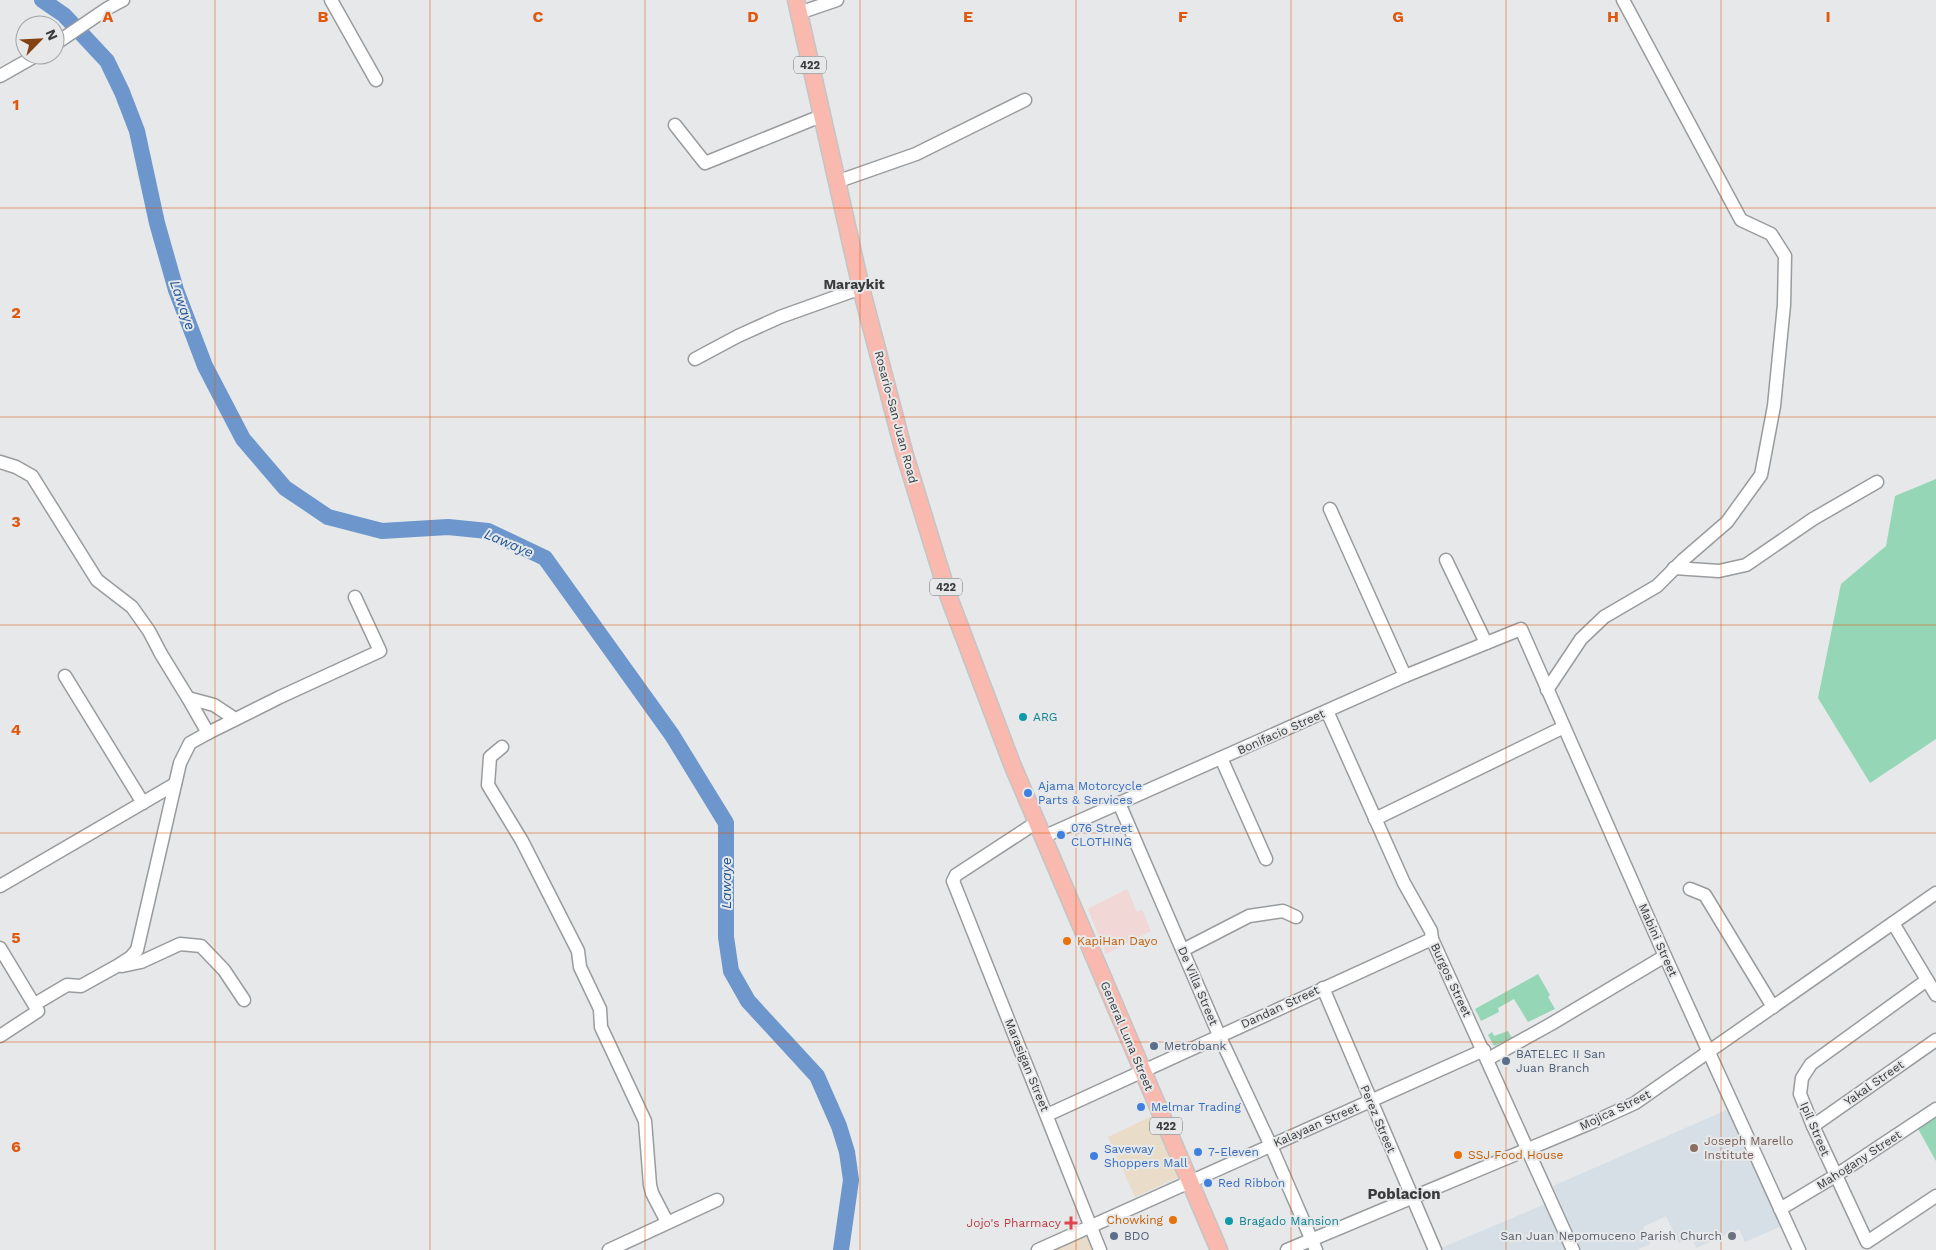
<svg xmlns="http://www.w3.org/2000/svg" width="1936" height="1250" font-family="'Work Sans',sans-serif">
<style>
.commercial{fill:#e9dcc8}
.industrial{fill:#f1d7d6}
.built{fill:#d6dfe6}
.green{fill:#95d6b6}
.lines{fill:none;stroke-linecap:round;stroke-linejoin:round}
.river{stroke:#6c96cc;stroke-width:16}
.minor-casing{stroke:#999c9e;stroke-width:15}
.major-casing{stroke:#c4c4c4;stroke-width:19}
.minor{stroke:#fff;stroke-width:12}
.major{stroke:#fab9af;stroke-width:16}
.grid{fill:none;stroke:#df580e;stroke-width:1;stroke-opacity:0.55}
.culture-dot{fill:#0f9aa8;stroke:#e6e8ea;stroke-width:2}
.shop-dot{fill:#3f7fe0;stroke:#e6e8ea;stroke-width:2}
.food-dot{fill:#e8710a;stroke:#e6e8ea;stroke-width:2}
.service-dot{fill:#5c6f8a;stroke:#e6e8ea;stroke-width:2}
.education-dot{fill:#8d6e63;stroke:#e6e8ea;stroke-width:2}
.health-dot{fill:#e0444e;stroke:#e6e8ea;stroke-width:2}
.worship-dot{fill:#6b7280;stroke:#e6e8ea;stroke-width:2}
.labels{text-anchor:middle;stroke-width:4;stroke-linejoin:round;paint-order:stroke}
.shield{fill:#e6e8ea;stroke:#6e6f70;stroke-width:1}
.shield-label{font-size:11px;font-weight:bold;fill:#3a3b3c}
.street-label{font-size:12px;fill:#3a3b3c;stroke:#e6e8ea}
.culture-label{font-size:12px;fill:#0d838f;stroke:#e6e8ea;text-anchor:start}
.shop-label{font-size:12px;fill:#366cbe;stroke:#e6e8ea;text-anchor:start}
.food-label{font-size:12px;fill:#c56008;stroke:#e6e8ea;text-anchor:start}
.service-label{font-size:12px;fill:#4e5e75;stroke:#e6e8ea;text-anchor:start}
.education-label{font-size:12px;fill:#785e54;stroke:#e6e8ea;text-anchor:start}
.health-label{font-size:12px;fill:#be3a42;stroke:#e6e8ea;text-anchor:end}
.worship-label{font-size:12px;fill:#5b616d;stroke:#e6e8ea;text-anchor:end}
.neighbourhood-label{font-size:14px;font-weight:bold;fill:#3a3b3c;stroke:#e6e8ea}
.water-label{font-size:14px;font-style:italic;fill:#1c5496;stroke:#e6e8ea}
.quarter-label{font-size:15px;font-weight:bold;fill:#3a3b3c;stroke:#e6e8ea}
.grid-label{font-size:16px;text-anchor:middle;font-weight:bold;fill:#df580e;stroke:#e6e8ea;stroke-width:4;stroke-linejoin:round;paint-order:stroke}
</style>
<rect width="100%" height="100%" fill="#e6e8ea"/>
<!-- commercial -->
<g class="commercial">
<polygon points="1154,1115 1181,1176 1135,1197 1108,1137"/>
<polygon points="1089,1234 1095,1250 1052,1250"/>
</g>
<!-- industrial -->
<polygon class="industrial" points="1127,889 1137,912 1142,910 1151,931 1106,954 1088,909"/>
<!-- built -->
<g class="built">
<polygon points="1729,1109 1782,1226 1745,1242 1739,1229 1696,1248 1692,1238 1679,1243 1666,1216 1643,1227 1650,1244 1637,1250 1581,1250 1553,1186"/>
<polygon points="1548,1203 1569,1250 1442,1250 1441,1248"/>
</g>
<!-- green -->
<g class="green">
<polygon points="1936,479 1936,739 1870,783 1818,698 1841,584 1886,546 1895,496"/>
<polygon points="1538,974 1550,995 1548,997 1555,1009 1528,1022 1514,999 1498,1008 1499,1012 1481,1021 1475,1009"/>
<polygon points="1508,1031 1512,1038 1494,1046 1488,1035 1492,1032 1494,1036"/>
<polygon points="1936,1115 1936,1161 1917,1127"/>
</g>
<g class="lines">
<!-- river -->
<polyline class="river" points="42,0 64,15 107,61 122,92 137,131 157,223 176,290 205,366 243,439 285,488 328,517 382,531 448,527 488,531 545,558 672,735 726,823 726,937 731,971 748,1001 817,1076 839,1126 847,1152 851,1180 841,1250"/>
<defs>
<g id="minor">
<polyline points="331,0 376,80"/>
<polyline points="799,13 837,0"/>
<polyline points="55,44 108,8 123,0"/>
<polyline points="0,76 37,55"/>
<polyline points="675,125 705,163 821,116"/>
<polyline points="836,182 916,154 1025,100"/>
<polyline points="695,359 738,336 780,317 861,288"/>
<polyline points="0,462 16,467 32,476 97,580 132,607 149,631 161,654 188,698 208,733"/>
<polyline points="1330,509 1405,676"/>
<polyline points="1446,560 1486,643"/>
<polyline points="1674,568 1719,571 1746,565 1813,519 1877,482"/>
<polyline points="65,676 143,803"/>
<polyline points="1547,690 1581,639 1604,617 1657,586 1683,560 1727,522 1761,475 1774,406 1784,305 1785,256 1771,234 1741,220 1623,0"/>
<polyline points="188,698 214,705 235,719"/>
<polyline points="1327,711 1404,883 1431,931 1432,939 1573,1250"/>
<polyline points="502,747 490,757 488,785 522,841 578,951 580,967 600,1009 601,1027 645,1121 650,1185 652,1193 667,1222"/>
<polyline points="1221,758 1266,859"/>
<polyline points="1119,803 1219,1035 1271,1146 1316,1250"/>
<polyline points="1375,819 1564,727"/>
<polyline points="1037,822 956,875 953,881 1100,1250"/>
<polyline points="1043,837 1405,676 1521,629 1665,956 1799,1250"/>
<polyline points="0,886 175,784"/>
<polyline points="1690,889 1705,895 1773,1007"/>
<polyline points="1893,923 1936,995"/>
<polyline points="0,948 38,1011 0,1036"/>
<polyline points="1183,950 1249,916 1283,911 1296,917"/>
<polyline points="122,966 141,962 180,944 201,946 224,970 244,1000"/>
<polyline points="1927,980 1811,1064 1802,1078 1800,1094 1813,1126 1867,1242 1936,1196"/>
<polyline points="1323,988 1435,1250"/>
<polyline points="35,1004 67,985 81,986 117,966 131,957 137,950 180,763 190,743 208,733 280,697 380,651 355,597"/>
<polyline points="1488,1059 1551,1024 1665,956"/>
<polyline points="1047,1115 1432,939"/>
<polyline points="1813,1126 1936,1040"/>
<polyline points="1780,1209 1835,1176 1936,1109"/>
<polyline points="609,1250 717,1200"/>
<polyline points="1038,1250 1484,1050"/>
<polyline points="1287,1250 1600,1119 1635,1103 1936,893"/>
</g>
<polyline id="major" points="796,0 861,288 904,452 948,595 1012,764 1219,1250"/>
</defs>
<!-- minor casing -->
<use href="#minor" class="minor-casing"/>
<!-- major casing -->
<use href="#major" class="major-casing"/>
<!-- minor -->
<use href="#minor" class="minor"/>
<!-- major -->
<use href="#major" class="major"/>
</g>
<!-- grid -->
<path class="grid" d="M215 0V1250M430 0V1250M645 0V1250M860 0V1250M1076 0V1250M1291 0V1250M1506 0V1250M1721 0V1250M0 208H1936M0 417H1936M0 625H1936M0 833H1936M0 1042H1936"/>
<!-- markers -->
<g class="culture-dot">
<circle cx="1023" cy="717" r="5"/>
<circle cx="1229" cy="1221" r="5"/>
</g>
<g class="shop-dot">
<circle cx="1028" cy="793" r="5"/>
<circle cx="1061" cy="835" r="5"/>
<circle cx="1141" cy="1107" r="5"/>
<circle cx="1198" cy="1152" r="5"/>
<circle cx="1094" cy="1156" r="5"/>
<circle cx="1208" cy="1183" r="5"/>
</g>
<g class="food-dot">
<circle cx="1067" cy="941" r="5"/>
<circle cx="1458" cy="1155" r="5"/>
<circle cx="1173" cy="1220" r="5"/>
</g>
<g class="service-dot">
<circle cx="1154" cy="1046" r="5"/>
<circle cx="1506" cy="1061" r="5"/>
<circle cx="1114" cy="1236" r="5"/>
</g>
<circle class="education-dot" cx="1694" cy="1148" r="5"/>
<path class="health-dot" d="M1068.5 1215.5h5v5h5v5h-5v5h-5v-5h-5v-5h5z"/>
<circle class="worship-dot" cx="1732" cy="1236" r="5"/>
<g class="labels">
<!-- shield labels -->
<g class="shield">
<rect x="794" y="56.5" width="32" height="17" rx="4"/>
<rect x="930" y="578.5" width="32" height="17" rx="4"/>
<rect x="1150" y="1117.5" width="32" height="17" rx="4"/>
</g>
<g class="shield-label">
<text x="810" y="69">422</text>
<text x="946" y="591">422</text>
<text x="1166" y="1130">422</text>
</g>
<!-- street labels -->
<g class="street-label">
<text transform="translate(896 417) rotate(75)" y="4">Rosario-San Juan Road</text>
<text transform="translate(1281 732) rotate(-24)" y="4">Bonifacio Street</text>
<text transform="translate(1658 940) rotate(66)" y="4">Mabini Street</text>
<text transform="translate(1451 980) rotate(65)" y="4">Burgos Street</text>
<text transform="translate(1198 986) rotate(67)" y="4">De Villa Street</text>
<text transform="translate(1280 1007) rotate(-25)" y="4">Dandan Street</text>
<text transform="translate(1127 1036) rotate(67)" y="4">General Luna Street</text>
<text transform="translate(1027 1065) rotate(68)" y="4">Marasigan Street</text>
<text transform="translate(1874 1083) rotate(-35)" y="4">Yakal Street</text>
<text transform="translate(1615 1110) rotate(-26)" y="4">Mojica Street</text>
<text transform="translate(1378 1119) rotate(67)" y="4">Perez Street</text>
<text transform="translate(1316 1125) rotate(-24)" y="4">Kalayaan Street</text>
<text transform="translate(1815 1129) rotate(67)" y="4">Ipil Street</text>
<text transform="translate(1859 1160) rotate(-33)" y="4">Mahogany Street</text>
</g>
<!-- culture labels -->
<g class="culture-label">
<text x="1033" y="721">ARG</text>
<text x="1239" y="1225">Bragado Mansion</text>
</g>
<!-- shop labels -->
<g class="shop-label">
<text x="1038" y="790">Ajama Motorcycle<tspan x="1038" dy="14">Parts &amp; Services</tspan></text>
<text x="1071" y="832">076 Street<tspan x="1071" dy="14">CLOTHING</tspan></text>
<text x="1151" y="1111">Melmar Trading</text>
<text x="1104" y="1153">Saveway<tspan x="1104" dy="14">Shoppers Mall</tspan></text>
<text x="1208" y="1156">7-Eleven</text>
<text x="1218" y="1187">Red Ribbon</text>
</g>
<!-- food labels -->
<g class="food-label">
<text x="1077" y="945">KapiHan Dayo</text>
<text x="1468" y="1159">SSJ Food House</text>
<text x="1163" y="1224" text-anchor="end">Chowking</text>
</g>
<!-- service labels -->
<g class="service-label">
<text x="1164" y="1050">Metrobank</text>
<text x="1516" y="1058">BATELEC II San<tspan x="1516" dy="14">Juan Branch</tspan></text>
<text x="1124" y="1240">BDO</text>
</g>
<!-- education labels -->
<g class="education-label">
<text x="1704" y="1145">Joseph Marello<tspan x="1704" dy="14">Institute</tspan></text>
</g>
<!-- health labels -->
<g class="health-label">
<text x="1061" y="1227">Jojo's Pharmacy</text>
</g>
<!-- worship labels -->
<g class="worship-label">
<text x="1722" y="1240">San Juan Nepomuceno Parish Church</text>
</g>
<!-- neighbourhood labels -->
<g class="neighbourhood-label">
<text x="854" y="289">Maraykit</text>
</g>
<!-- water labels -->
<g class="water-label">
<text transform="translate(183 305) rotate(71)" y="5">Lawaye</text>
<text transform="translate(509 543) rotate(23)" y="5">Lawaye</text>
<text transform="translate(726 883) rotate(-90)" y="5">Lawaye</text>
</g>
<!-- quarter labels -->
<g class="quarter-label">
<text x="1404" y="1199">Poblacion</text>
</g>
</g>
<g class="grid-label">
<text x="108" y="22">A</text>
<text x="323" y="22">B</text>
<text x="538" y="22">C</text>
<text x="753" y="22">D</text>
<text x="968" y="22">E</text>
<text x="1183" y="22">F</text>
<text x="1398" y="22">G</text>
<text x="1613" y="22">H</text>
<text x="1828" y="22">I</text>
<text x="16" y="110">1</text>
<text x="16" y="318">2</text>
<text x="16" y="527">3</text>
<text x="16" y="735">4</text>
<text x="16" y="943">5</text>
<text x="16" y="1152">6</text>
</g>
<!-- north arrow -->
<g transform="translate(40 40) rotate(66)"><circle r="24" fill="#e6e8ea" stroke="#a1a3a4"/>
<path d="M0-4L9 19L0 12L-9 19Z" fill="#844112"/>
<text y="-8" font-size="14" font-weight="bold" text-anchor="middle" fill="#3a3b3c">N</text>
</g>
</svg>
